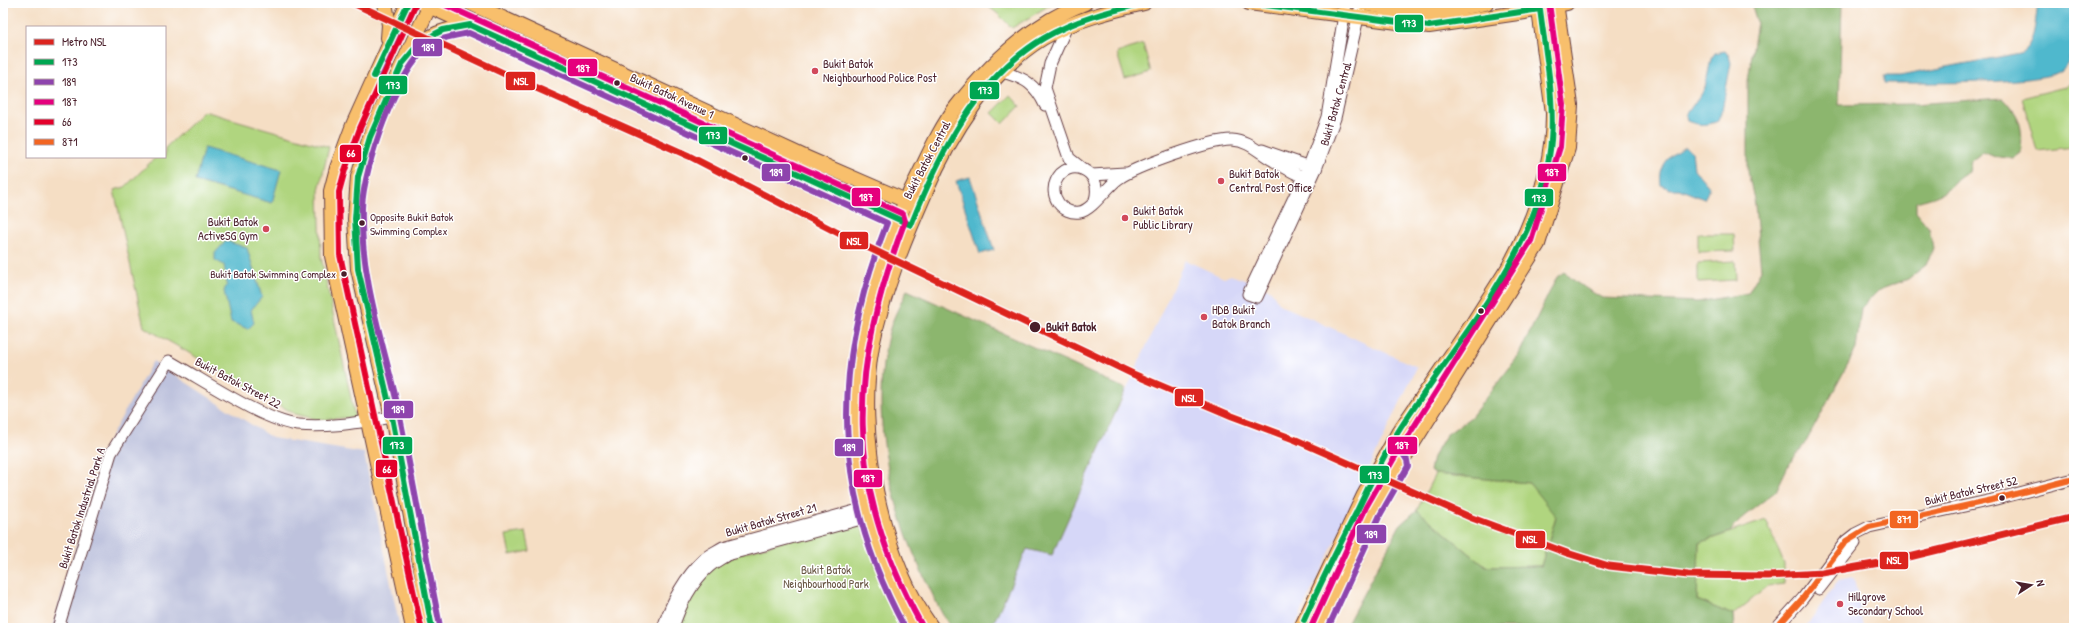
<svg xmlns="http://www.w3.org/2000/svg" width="2077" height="631" font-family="'Patrick Hand',sans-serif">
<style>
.built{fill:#d6d7f8}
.industrial{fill:#bec2dd}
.green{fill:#b0d57f;stroke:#7d7a55}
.forest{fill:#8cb66e;stroke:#6b6a4c}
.water{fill:#4fb8cd;stroke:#4c6c7c}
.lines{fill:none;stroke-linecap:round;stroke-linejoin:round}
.minor-casing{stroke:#643c42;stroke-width:13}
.major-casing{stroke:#643c42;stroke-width:16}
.minor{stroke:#fff;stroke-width:11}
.major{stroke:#f8bf6c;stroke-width:14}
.bus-1-casing{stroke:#fff;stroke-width:9}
.bus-2-casing{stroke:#fff;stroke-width:9}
.bus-3-casing{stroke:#fff;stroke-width:9}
.bus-4-casing{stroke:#fff;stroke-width:9}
.bus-5-casing{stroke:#fff;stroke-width:9}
.bus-1{stroke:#00a651;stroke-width:6}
.bus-2{stroke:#8e44ad;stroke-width:6}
.bus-3{stroke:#e5007d;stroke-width:6}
.bus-4{stroke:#e4002b;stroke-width:6}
.bus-5{stroke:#f26522;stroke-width:6}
.metro-1-casing{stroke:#fff;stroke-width:10}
.metro-1{stroke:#dc241f;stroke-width:7}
.poi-dot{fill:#d1495b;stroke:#fff;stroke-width:1.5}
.bus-dot{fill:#4a1f2b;stroke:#fff;stroke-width:1.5}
.labels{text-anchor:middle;stroke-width:3;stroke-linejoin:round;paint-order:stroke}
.bus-label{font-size:11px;fill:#4a1f2b;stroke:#fff;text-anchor:start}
.poi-label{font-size:12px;fill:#4a1f2b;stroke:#fff;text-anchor:start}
.street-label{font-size:12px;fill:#4a1f2b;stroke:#fff}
.stop-label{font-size:12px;font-weight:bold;fill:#4a1f2b;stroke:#fff;text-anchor:start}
.park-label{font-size:12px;fill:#695644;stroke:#fff}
.line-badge{stroke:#fff;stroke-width:1.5}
.badge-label{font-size:11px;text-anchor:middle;font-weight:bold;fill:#fff}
</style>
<rect width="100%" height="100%" fill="#fff"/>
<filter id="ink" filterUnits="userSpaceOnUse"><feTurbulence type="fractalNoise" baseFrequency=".025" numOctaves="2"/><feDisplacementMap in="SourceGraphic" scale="8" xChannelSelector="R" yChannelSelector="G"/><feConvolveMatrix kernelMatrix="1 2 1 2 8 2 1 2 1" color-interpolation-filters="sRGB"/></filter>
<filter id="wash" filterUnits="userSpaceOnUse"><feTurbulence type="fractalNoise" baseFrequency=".012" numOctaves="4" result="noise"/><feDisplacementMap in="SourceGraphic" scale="16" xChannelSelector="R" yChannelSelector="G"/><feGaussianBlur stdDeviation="0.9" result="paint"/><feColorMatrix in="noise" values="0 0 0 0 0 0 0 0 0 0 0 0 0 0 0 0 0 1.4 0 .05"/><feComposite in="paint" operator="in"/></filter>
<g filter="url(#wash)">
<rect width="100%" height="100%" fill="#f5dec4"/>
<!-- built -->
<g class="built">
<polygon points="1185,260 1224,278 1231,275 1271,290 1279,304 1417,367 1294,628 991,628 1027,549 1052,555"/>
<polygon points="1854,578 1864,628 1805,628 1838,581"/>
</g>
<!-- industrial -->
<polygon class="industrial" points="153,361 272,438 364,453 400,628 52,628 105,447"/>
<!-- green -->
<g class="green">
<polygon points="984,3 1053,3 1012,28 998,14"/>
<polygon points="1143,44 1151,72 1125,80 1117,53"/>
<polygon points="2074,79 2074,147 2037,151 2022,98 2065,87"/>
<polygon points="1010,95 1020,106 1003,124 992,113"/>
<polygon points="204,111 329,147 319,190 321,257 355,417 319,420 295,414 144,327 114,190 125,187 156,157 165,157 165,148"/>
<polygon points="1698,234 1734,234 1735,251 1698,252"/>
<polygon points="1735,261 1736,280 1698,282 1698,263"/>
<polygon points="1435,474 1529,483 1556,516 1541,566 1486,567 1417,510"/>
<polygon points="859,520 886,591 907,628 680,628 682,612 713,561"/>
<polygon points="1766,520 1784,564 1784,584 1768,586 1733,615 1697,600 1699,543"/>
<polygon points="526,532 530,551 510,555 506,535"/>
</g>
<!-- forest -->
<g class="forest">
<path d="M1751 3H1842L1839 105 1913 104 2003 98C2021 117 2023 127 2021 152L2013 158 1995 157 1983 152 1971 161 1969 172C1957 178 1956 182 1947 190 1938 197 1926 199 1916 202V212L1929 228 1933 248 1926 265 1908 279 1879 290 1861 308 1856 349 1806 442 1789 464 1776 491 1743 517 1730 532 1699 543 1697 600 1733 615 1734 628H1345L1400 525 1417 510 1486 567 1541 566 1556 517 1529 483 1435 474 1430 471 1433 457 1446 435 1471 417 1517 358 1557 277 1564 272 1577 283 1602 298 1698 302 1748 293 1761 270 1755 205 1748 171V80L1757 22Z"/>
<path d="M907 290 1126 389 1052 555 1027 549 991 628H951C942 615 935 600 928 585 891 511 868 414 889 332 893 317 901 303 907 290Z"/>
</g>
<!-- water -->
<g class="water">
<path d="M2038 3H2074C2074 22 2077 56 2062 70 2046 85 1912 83 1884 83V76H1900L2020 53C2036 45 2035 19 2038 3Z"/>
<path d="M1725 51 1729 56 1731 63 1722 110 1718 121C1707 126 1697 125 1687 121L1686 115 1705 88 1711 59 1715 53Z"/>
<path d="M1685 147 1692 151 1694 169 1710 188 1704 199 1679 189H1670L1661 185C1658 166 1669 155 1685 147Z"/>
<polygon points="204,148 281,170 272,203 195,181"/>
<polygon points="970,177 994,250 980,254 956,181"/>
<polygon points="226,241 247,248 262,297 251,310 254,323 248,329 231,322 224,291 227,284 224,265 215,260 215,253"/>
</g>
</g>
<g filter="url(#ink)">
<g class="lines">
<defs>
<g id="minor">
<polyline points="1346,3 1327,117 1309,166 1248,294 1257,297 1316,169 1335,118 1360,9"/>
<polyline points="1067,26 1050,64 1045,88 1069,158 1083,169"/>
<path d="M1002 72C1025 78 1035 84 1045 105"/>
<polyline points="1262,150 1316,169"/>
<polyline points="1092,175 1125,173"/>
<path d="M1095 200C1104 169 1067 156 1056 181 1049 196 1062 215 1080 212 1092 210 1107 187 1118 179 1134 167 1213 139 1232 140 1250 141 1259 153 1274 161 1285 168 1297 175 1309 179"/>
<polyline points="1819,589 1855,543"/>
<path d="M58 628 111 453 169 361C202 379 263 421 298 425 329 428 361 422 392 417"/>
<path d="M663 628C671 603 685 577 704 559 709 554 717 551 723 547L873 506"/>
<path d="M673 628C679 607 693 580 710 566 715 562 721 559 727 555L876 515"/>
<polyline points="1776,628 1803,598 1846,541 1855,534 1869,527 1992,500 2074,479"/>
</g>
<g id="major">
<polyline points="385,3 389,25 388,38"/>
<polyline points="408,3 353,125 337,168 331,191 332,256 413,628"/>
<polyline points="422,3 905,223"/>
<polyline points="431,3 372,130 358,177 355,219 358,269 392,417 432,628"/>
<polyline points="470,3 807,158 913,204"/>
<polyline points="1249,3 1429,26 1525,12 1567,3"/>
<polyline points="1363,3 1416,12 1440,12 1486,3"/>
<path d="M410 55C428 33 444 30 470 25"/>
<path d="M914 628C873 562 854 484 854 407 855 323 885 240 923 166 933 145 943 124 957 106 991 62 1033 23 1085 3"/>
<path d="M932 628C880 556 856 433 872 346 883 292 904 241 926 191 950 135 990 70 1043 38 1074 20 1110 11 1144 3"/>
<path d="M1301 628 1364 495 1398 433 1471 326 1508 268C1534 221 1553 167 1553 113L1538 3"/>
<polyline points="1319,628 1373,511 1400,464 1538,244 1568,148 1571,105 1556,3"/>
</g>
</defs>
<!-- minor casing -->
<use href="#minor" class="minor-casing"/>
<!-- major casing -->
<use href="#major" class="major-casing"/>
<!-- minor -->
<use href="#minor" class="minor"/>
<!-- major -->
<use href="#major" class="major"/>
<defs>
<g id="bus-1">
<path d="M1249 3 1429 26 1540 9C1546 58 1557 108 1549 157 1534 258 1451 348 1398 432 1382 458 1369 486 1356 513 1338 548 1320 584 1304 620"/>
<polyline points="374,76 408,3"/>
<path d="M432 628 392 417 358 269 355 219 358 177 370 137 402 64 418 45 435 34 443 30 470 25 911 225C939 155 976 78 1044 38 1075 20 1110 11 1144 3"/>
</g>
<g id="bus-2">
<polyline points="381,79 415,6"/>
<path d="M440 626C425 552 413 477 397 403 382 339 360 275 362 208 363 168 397 70 429 46 441 37 455 36 469 33L887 223C831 365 831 493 905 628"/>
<polyline points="1328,628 1380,515 1408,466 1407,460 1396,443"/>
</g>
<g id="bus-3">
<path d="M441 3 903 214 905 221C849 369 843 482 921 624"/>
<polyline points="1312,625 1366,507 1393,460 1531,241 1560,147 1563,105 1549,3"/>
</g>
<polyline id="bus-4" points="415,6 360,128 345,170 339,192 340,255 421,626"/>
<polyline id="bus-5" points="1776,628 1803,598 1846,541 1869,527 1992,500 2074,479"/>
</defs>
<!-- bus-1 casing -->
<use href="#bus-1" class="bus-1-casing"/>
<!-- bus-2 casing -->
<use href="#bus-2" class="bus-2-casing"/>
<!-- bus-3 casing -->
<use href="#bus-3" class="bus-3-casing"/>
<!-- bus-4 casing -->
<use href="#bus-4" class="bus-4-casing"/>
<!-- bus-5 casing -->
<use href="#bus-5" class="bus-5-casing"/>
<!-- bus-1 -->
<use href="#bus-1" class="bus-1"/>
<!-- bus-2 -->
<use href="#bus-2" class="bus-2"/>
<!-- bus-3 -->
<use href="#bus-3" class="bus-3"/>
<!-- bus-4 -->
<use href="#bus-4" class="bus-4"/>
<!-- bus-5 -->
<use href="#bus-5" class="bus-5"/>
<defs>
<polyline id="metro-1" points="353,3 505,74 689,156 842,235 1133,374 1232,416 1296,440 1472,518 1567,553 1609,566 1688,575 1768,576 1822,573 1897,560 2074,517"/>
</defs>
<!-- metro-1 casing -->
<use href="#metro-1" class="metro-1-casing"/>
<!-- metro-1 -->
<use href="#metro-1" class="metro-1"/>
</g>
</g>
<!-- markers -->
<g class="poi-dot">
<circle cx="815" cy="71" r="4"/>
<circle cx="1221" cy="181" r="4"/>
<circle cx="1125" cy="218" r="4"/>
<circle cx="266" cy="229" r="4"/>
<circle cx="1204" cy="317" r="4"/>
<circle cx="1840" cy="604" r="4"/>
</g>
<g class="bus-dot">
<circle cx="617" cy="83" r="3.5"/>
<circle cx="745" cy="158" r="3.5"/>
<circle cx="362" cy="223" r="3.5"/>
<circle cx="344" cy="274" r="3.5"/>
<circle cx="1481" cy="311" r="3.5"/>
<circle cx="1035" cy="327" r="6"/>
<circle cx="2002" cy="498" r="3.5"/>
</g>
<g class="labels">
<!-- bus labels -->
<g class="bus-label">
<text x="370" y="221">Opposite Bukit Batok<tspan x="370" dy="14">Swimming Complex</tspan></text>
<text x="336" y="278" text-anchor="end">Bukit Batok Swimming Complex</text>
</g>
<!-- poi labels -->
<g class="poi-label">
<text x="823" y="68">Bukit Batok<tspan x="823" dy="14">Neighbourhood Police Post</tspan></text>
<text x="1229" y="178">Bukit Batok<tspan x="1229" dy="14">Central Post Office</tspan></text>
<text x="1133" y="215">Bukit Batok<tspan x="1133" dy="14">Public Library</tspan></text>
<text x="258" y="226" text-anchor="end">Bukit Batok<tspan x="258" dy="14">ActiveSG Gym</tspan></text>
<text x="1212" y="314">HDB Bukit<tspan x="1212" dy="14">Batok Branch</tspan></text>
<text x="1848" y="601">Hillgrove<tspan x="1848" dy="14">Secondary School</tspan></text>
</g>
<!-- street labels -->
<g class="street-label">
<text transform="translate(672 96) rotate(25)" y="4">Bukit Batok Avenue 1</text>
<text transform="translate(1336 104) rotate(-74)" y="4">Bukit Batok Central</text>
<text transform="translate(927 160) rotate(-62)" y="4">Bukit Batok Central</text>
<text transform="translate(238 383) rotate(28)" y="4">Bukit Batok Street 22</text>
<text transform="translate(1971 491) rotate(-13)" y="4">Bukit Batok Street 52</text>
<text transform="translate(82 508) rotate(-72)" y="4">Bukit Batok Industrial Park A</text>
<text transform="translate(771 520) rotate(-16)" y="4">Bukit Batok Street 21</text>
</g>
<!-- stop labels -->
<g class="stop-label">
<text x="1046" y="331">Bukit Batok</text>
</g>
<!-- park labels -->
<g class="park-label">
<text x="826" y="574">Bukit Batok<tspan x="826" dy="14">Neighbourhood Park</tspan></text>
</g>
</g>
<g class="line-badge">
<rect x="1394" y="14" width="30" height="19" rx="4" fill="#00a651"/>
<rect x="412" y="38" width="31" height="19" rx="4" fill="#8e44ad"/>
<rect x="567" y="58" width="31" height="19" rx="4" fill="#e5007d"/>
<rect x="505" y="71" width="31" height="20" rx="4" fill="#dc241f"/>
<rect x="378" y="75" width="30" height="20" rx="4" fill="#00a651"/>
<rect x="969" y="81" width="31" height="19" rx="4" fill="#00a651"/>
<rect x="698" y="126" width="30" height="19" rx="4" fill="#00a651"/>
<rect x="339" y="144" width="23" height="19" rx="4" fill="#e4002b"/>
<rect x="1537" y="163" width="30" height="19" rx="4" fill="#e5007d"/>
<rect x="761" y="163" width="30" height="19" rx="4" fill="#8e44ad"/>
<rect x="851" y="187" width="30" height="20" rx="4" fill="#e5007d"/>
<rect x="1524" y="188" width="30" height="19" rx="4" fill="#00a651"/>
<rect x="839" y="231" width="30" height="19" rx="4" fill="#dc241f"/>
<rect x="1174" y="388" width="30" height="19" rx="4" fill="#dc241f"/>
<rect x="383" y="400" width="31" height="19" rx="4" fill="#8e44ad"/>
<rect x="1387" y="436" width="31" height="19" rx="4" fill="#e5007d"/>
<rect x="382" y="436" width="31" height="19" rx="4" fill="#00a651"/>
<rect x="834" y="438" width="30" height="19" rx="4" fill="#8e44ad"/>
<rect x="375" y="459" width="23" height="19" rx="4" fill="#e4002b"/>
<rect x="1359" y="465" width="31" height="19" rx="4" fill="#00a651"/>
<rect x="853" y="469" width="30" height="19" rx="4" fill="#e5007d"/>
<rect x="1889" y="510" width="30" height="19" rx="4" fill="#f26522"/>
<rect x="1356" y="524" width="31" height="20" rx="4" fill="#8e44ad"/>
<rect x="1515" y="530" width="31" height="19" rx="4" fill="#dc241f"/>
<rect x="1879" y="551" width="30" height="19" rx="4" fill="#dc241f"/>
</g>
<g class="badge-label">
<text x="1409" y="27">173</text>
<text x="428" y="51">189</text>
<text x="583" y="72">187</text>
<text x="521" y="85">NSL</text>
<text x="393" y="89">173</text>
<text x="985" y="94">173</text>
<text x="713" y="139">173</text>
<text x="351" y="157">66</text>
<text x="1552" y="176">187</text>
<text x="776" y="176">189</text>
<text x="866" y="201">187</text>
<text x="1539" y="202">173</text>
<text x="854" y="245">NSL</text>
<text x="1189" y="402">NSL</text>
<text x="398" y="413">189</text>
<text x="1402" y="449">187</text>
<text x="397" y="449">173</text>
<text x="849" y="451">189</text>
<text x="387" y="473">66</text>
<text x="1375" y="479">173</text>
<text x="868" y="482">187</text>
<text x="1904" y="523">871</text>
<text x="1371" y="538">189</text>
<text x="1530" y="543">NSL</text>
<text x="1894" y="564">NSL</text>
</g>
<!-- margin -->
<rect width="2077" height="631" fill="none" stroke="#fff" stroke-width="16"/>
<!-- legend -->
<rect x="26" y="26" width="140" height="132" fill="#ffffff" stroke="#b7a5aa"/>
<rect x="34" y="39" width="20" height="6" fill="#dc241f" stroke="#b7a5aa"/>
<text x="62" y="46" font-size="12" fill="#4a1f2b">Metro NSL</text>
<rect x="34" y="59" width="20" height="6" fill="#00a651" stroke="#b7a5aa"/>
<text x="62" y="66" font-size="12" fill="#4a1f2b">173</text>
<rect x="34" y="79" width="20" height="6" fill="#8e44ad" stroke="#b7a5aa"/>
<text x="62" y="86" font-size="12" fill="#4a1f2b">189</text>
<rect x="34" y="99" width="20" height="6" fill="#e5007d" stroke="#b7a5aa"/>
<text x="62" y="106" font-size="12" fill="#4a1f2b">187</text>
<rect x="34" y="119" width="20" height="6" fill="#e4002b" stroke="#b7a5aa"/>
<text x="62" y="126" font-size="12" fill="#4a1f2b">66</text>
<rect x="34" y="139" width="20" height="6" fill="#f26522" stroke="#b7a5aa"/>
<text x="62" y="146" font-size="12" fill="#4a1f2b">871</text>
<!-- north arrow -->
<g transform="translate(2031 585) rotate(78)" stroke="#ffffff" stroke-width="3" paint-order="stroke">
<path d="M0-3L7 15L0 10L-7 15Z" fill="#4a1f2b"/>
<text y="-6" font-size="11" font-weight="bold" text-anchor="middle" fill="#4a1f2b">N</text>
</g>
</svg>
